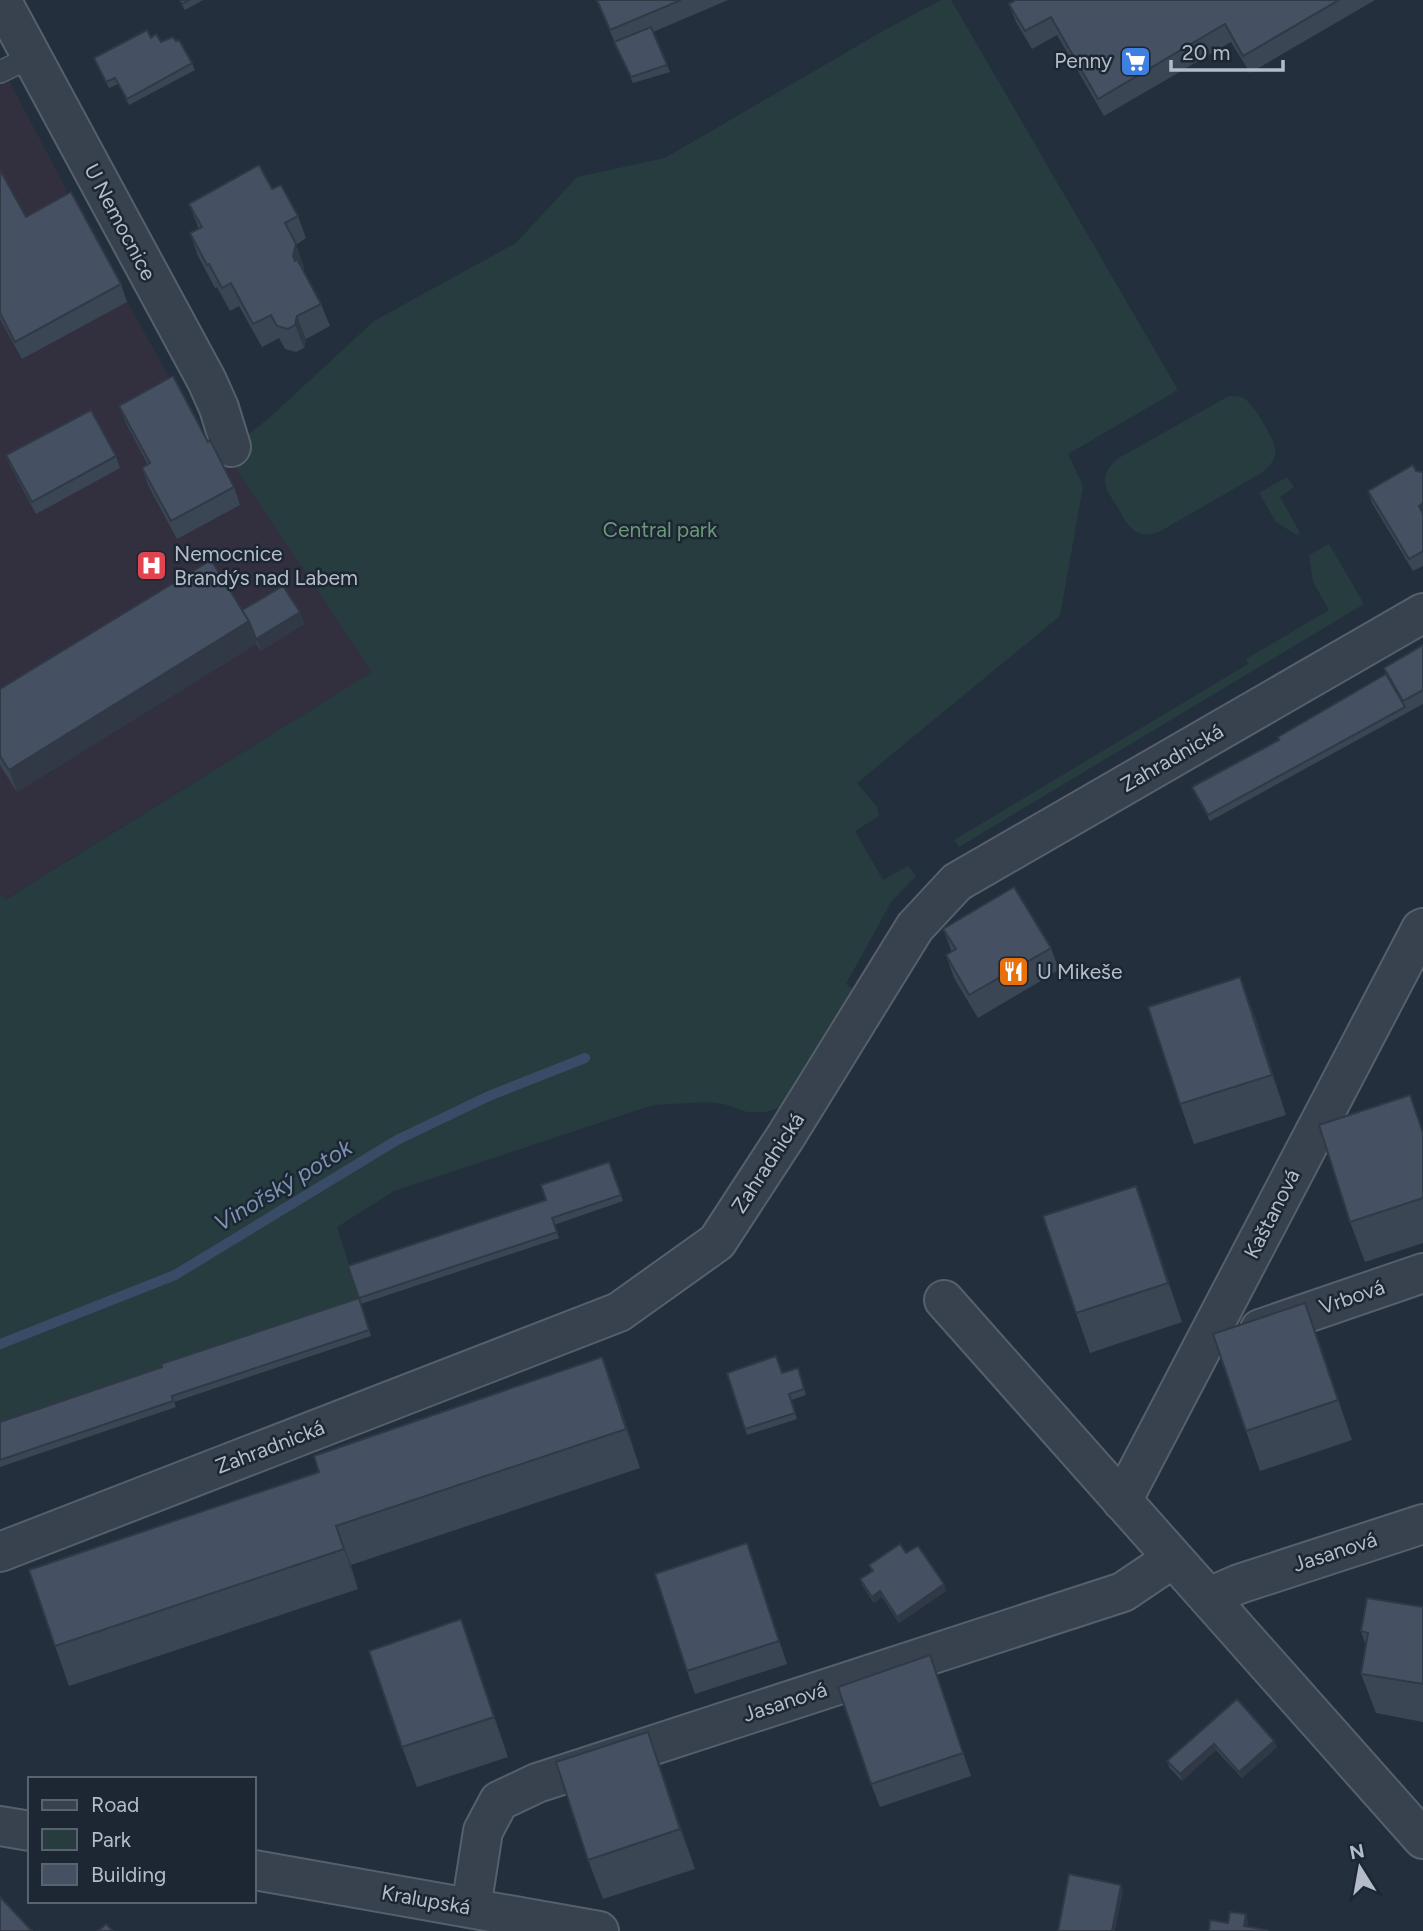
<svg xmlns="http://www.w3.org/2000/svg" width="1423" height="1931" font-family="Figtree,sans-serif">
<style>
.medical{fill:#32303f}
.green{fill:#263c3f}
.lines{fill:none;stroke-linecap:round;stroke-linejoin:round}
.stream{stroke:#394c67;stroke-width:10}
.lane-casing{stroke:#565f6c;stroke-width:24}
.street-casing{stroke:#565f6c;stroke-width:42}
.lane{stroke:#38414e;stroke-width:21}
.street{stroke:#38414e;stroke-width:38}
.wall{fill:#3b4654}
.shaded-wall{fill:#303945}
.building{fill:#455162;stroke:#303945;stroke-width:2}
.labels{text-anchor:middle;stroke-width:5;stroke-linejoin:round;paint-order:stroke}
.poi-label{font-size:21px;fill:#b4bcc9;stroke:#1d2633;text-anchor:start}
.street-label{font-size:21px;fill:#b4bcc9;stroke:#1d2633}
.park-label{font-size:21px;fill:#6b9a76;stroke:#1d2633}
.water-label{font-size:23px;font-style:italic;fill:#7c92b1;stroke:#1d2633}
</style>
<rect width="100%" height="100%" fill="#242f3e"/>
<!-- medical -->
<polygon class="medical" points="0,63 77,210 214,459 225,452 372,672 4,900 0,894"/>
<!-- green -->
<g class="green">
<polygon points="941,0 951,0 1178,390 1068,454 1083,486 1060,616 857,783 877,807 879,816 855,831 883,880 908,866 916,876 891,902 846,984 854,990 781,1107 766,1112 747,1112 724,1104 706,1102 653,1105 394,1191 337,1227 361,1304 0,1429 0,894 5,900 372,672 225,452 268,419 374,321 516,243 577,177 665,158 883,31"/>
<path d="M1229 396C1235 396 1240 396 1245 399 1254 405 1273 437 1275 448 1277 458 1270 466 1263 472L1159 532C1133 541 1126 522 1115 503 1111 497 1106 490 1105 483 1104 473 1110 466 1117 459Z"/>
<polygon points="1287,477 1294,487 1280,497 1300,533 1297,535 1276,522 1259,493"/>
<polygon points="1329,544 1364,604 959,847 954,840 1248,664 1246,659 1329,610 1313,582 1309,555"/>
</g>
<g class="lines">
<!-- stream -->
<polyline class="stream" points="0,1344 175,1275 397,1140 489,1096 585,1058"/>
<defs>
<polyline id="lane" points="0,72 31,57"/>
<g id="street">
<polyline points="1,0 207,381 219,408 231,447"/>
<polyline points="944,1300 1423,1839"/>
<polyline points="1260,1329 1423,1273"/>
<polyline points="1122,1501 1421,929 1423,928"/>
<polyline points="0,1552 619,1312 717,1242 786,1136 915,927 957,882 1423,613"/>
<polyline points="1209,1597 1239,1584 1423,1524"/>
<polyline points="0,1826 30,1831"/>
<polyline points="254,1870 599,1931"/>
<polyline points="471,1908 483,1831 499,1801 537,1783 1123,1592 1172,1559"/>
</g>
</defs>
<!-- lane casing -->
<use href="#lane" class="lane-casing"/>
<!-- street casing -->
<use href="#street" class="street-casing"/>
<!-- lane -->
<use href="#lane" class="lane"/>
<!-- street -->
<use href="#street" class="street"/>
</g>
<!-- wall -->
<g class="wall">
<polygon points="179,0 203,0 185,10"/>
<polygon points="596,0 728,0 653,32 670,72 633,83"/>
<polygon points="1016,0 1375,0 1250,73 1231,42 1104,116 1057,35 1032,49 1016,22 1009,4"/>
<polygon points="151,38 161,42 192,63 195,70 129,105 118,84 109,88 94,58"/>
<polygon points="0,170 26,217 121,284 127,302 22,359 0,319"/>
<polygon points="272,189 298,216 306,238 296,245 304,267 303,270 321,304 330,326 306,339 304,348 296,352 285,349 279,338 262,347 239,306 230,311 217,287 215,288 198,256 190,233 199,229 189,204"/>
<polygon points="119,406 208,442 234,487 240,505 177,539 148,485 142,468 148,465 126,423"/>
<polygon points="6,455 116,456 120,468 36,514 11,467"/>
<polygon points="1423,472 1423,566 1413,571 1372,503 1368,491"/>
<polygon points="242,610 300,612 304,624 261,651 256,644 17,792 0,765 0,689"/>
<polygon points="1423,645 1423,704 1210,821 1195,794 1192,787 1279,740 1386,674 1384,668"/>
<polygon points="943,929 1051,948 1059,970 978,1018 954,978 946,955 952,952"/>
<polygon points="1255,1017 1286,1115 1194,1144 1180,1104"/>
<polygon points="1423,1130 1423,1243 1365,1262 1350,1222"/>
<polygon points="609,1162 623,1201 554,1225 559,1238 361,1304 371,1336 174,1402 176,1407 0,1467 0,1422 162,1367 359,1298 546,1200"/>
<polygon points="1150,1225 1182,1322 1090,1353 1076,1313"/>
<polygon points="1305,1303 1352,1440 1260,1471 1246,1431"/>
<polygon points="602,1357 617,1397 640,1468 351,1565 358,1589 69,1686 55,1646 319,1472"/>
<polygon points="798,1368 806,1395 791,1400 797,1419 747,1435 727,1373 782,1373"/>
<polygon points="869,1565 944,1584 946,1591 899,1623 882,1597 874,1603 862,1585 860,1579 872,1572"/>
<polygon points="755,1566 787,1664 695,1694 687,1671"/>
<polygon points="1423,1607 1423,1722 1376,1713 1361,1674 1366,1646 1361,1631"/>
<polygon points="461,1619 508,1757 417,1787 402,1747"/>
<polygon points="930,1655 971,1776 880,1807 871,1784"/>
<polygon points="1237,1699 1277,1747 1242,1778 1216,1750 1182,1781 1169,1767 1167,1761"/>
<polygon points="648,1732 695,1869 603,1899 588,1860"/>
</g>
<!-- shaded-wall -->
<g class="shaded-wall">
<polygon points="296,244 304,267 301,279 293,256"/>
<polygon points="297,316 306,339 304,348 295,325"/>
<polygon points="1423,503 1423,518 1419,506"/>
<polygon points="300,612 304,624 261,651 256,639"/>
<polygon points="249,621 257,644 17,792 9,770"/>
<polygon points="1240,977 1255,1017 1286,1115 1272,1075"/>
<polygon points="1136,1186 1150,1225 1182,1322 1168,1283"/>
<polygon points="1305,1303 1320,1343 1352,1440 1338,1400"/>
<polygon points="602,1357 617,1397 640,1468 626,1429"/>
<polygon points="336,1526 351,1565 358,1589 344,1549"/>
<polygon points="747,1543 755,1566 787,1664 779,1641"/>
<polygon points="944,1584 946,1591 899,1623 897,1617"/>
<polygon points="880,1591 882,1597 874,1603 872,1597"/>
<polygon points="461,1619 475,1659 508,1757 494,1717"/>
<polygon points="648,1732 662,1771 695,1869 680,1829"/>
<polygon points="1274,1741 1277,1747 1242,1778 1239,1772"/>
<polygon points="1214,1744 1216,1750 1182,1781 1180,1774"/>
<polygon points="1121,1885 1123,1891 1115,1931 1112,1931"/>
<polygon points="1246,1914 1248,1921 1247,1931 1244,1926"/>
</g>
<!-- building -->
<g class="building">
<polygon points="180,0 189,0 182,4"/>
<polygon points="597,0 681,0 610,30"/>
<polygon points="1016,0 1339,0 1243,56 1225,24 1098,99 1051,17 1025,31 1009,4"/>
<polygon points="651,27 667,65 631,77 614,42"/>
<polygon points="147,30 151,38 156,34 161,42 173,37 176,41 179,40 192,63 127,99 115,78 106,82 94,58"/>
<polygon points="259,165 272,189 281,185 298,216 285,223 296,244 293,256 295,261 297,259 321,304 297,316 295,325 288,329 277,326 271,315 253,324 231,283 222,288 209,264 207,265 190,233 202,227 189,204"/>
<polygon points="0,170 26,217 71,192 121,284 15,342 0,313"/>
<polygon points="173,376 208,442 210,440 234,487 171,521 142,468 150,463 119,406"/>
<polygon points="91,410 116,456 32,502 6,455"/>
<polygon points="1413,465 1416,471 1423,472 1423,503 1419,506 1423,514 1423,551 1409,559 1368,491"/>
<polygon points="211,560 249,621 9,770 0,756 0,689"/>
<polygon points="283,586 300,612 256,639 249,621 242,610"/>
<polygon points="1423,645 1423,690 1403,701 1384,668"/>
<polygon points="1386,674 1405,707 1208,815 1192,787 1279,740 1278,737"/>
<polygon points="1014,887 1051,948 969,995 946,955 956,949 943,929"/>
<polygon points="1240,977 1272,1075 1180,1104 1148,1007"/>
<polygon points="1410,1095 1423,1133 1423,1198 1350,1222 1319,1125"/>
<polygon points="609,1162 621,1195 552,1218 557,1232 359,1298 348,1266 546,1200 541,1185"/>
<polygon points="1136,1186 1168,1283 1076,1313 1043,1216"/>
<polygon points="359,1298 369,1330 172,1396 173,1401 0,1460 0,1422 162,1367 161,1364"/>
<polygon points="1305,1303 1338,1400 1246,1431 1213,1334"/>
<polygon points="776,1356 782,1373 798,1368 804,1389 789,1394 795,1413 745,1429 727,1373"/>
<polygon points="602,1357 626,1429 336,1526 344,1549 55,1646 29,1570 319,1472 314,1456"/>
<polygon points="747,1543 779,1641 687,1671 655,1574"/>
<polygon points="900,1544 906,1553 918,1546 944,1584 897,1617 880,1591 872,1597 860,1579 873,1571 869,1565"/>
<polygon points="1367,1598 1423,1607 1423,1684 1361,1674 1368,1633 1361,1631"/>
<polygon points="461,1619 494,1717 402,1747 369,1651"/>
<polygon points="930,1655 963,1753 871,1784 838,1687"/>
<polygon points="1237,1699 1274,1741 1239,1772 1214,1744 1180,1774 1167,1761"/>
<polygon points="648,1732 680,1829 588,1860 556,1762"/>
<polygon points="1069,1874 1121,1885 1112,1931 1058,1931"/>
<polygon points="0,1897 32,1931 0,1931"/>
<polygon points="1230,1912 1246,1914 1244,1926 1267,1930 1267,1931 1209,1931 1210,1920 1228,1923"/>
<polygon points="106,1924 113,1931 98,1931"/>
</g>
<!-- icons -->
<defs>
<symbol id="supermarket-square" viewBox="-11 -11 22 22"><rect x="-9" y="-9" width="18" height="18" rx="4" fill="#3f7fe0" stroke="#1d2633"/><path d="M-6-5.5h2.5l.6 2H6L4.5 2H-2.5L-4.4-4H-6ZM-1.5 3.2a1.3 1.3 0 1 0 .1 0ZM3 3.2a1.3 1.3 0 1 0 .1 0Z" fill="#fff"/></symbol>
<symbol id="hospital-square" viewBox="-11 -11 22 22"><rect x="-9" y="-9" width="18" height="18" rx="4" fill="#e0444e" stroke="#1d2633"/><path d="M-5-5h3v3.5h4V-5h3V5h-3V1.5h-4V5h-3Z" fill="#fff"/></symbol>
<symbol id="restaurant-square" viewBox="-11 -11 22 22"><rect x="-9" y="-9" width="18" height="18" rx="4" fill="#e8710a" stroke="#1d2633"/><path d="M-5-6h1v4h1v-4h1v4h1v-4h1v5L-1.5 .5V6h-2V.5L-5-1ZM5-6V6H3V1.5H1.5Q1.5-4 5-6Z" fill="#fff"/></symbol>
</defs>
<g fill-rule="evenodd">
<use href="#supermarket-square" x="1118" y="44" width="35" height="35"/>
<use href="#hospital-square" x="134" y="548" width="35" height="35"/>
<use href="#restaurant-square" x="996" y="954" width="35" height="35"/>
</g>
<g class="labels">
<!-- poi labels -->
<g class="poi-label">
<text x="1112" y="68" text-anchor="end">Penny</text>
<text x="174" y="561">Nemocnice<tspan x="174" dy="24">Brandýs nad Labem</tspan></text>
<text x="1037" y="979">U Mikeše</text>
</g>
<!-- street labels -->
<g class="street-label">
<text transform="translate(120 222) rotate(62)" y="7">U Nemocnice</text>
<text transform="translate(1172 758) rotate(-30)" y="7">Zahradnická</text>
<text transform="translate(768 1163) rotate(-57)" y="7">Zahradnická</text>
<text transform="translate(1272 1214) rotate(-63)" y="7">Kaštanová</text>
<text transform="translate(1352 1297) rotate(-19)" y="7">Vrbová</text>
<text transform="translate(270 1447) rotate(-21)" y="7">Zahradnická</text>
<text transform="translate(1335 1552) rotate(-18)" y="7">Jasanová</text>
<text transform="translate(785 1702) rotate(-18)" y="7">Jasanová</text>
<text transform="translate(426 1900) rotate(10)" y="7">Kralupská</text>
</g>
<!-- park labels -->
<g class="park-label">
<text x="660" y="537">Central park</text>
</g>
<!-- water labels -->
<g class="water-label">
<text transform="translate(283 1185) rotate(-31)" y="8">Vinořský potok</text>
</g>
</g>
<!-- legend -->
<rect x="28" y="1777" width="228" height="126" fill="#1d2633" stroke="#59626f" stroke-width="2"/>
<rect x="42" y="1800" width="35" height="10" fill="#38414e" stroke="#59626f" stroke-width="2"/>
<text x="91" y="1812" font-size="21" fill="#b4bcc9">Road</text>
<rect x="42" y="1829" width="35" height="21" fill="#263c3f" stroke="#59626f" stroke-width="2"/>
<text x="91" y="1847" font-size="21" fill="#b4bcc9">Park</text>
<rect x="42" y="1864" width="35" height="21" fill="#455162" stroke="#59626f" stroke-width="2"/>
<text x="91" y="1882" font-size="21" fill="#b4bcc9">Building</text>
<!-- north arrow -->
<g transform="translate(1360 1868) rotate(349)" stroke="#1d2633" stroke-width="5" paint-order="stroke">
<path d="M0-5L12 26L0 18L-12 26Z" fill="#b4bcc9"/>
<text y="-10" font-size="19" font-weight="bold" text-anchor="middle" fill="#b4bcc9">N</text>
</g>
<!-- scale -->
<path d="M1171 60v10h112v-10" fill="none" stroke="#b4bcc9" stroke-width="3.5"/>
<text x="1182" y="60" font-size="21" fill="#b4bcc9" stroke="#1d2633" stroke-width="5" paint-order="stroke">20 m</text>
</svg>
